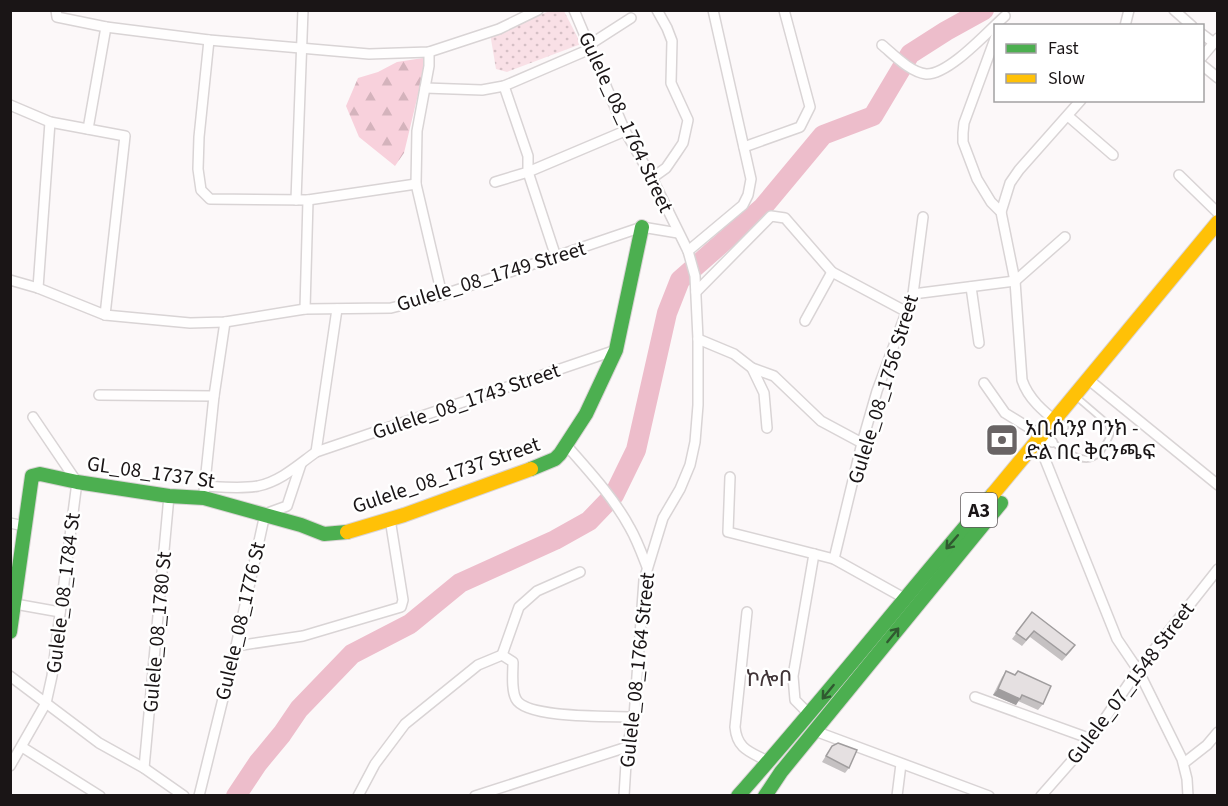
<svg xmlns="http://www.w3.org/2000/svg" width="1228" height="806" font-family="'Source Sans 3','Noto Sans Ethiopic',sans-serif">
<style>
.grass{fill:url(#grass-dots)}
.forest{fill:url(#forest-firs)}
.lines{fill:none;stroke-linecap:round;stroke-linejoin:round}
.river{stroke:#edbdcb;stroke-width:20}
.lane-casing{stroke:#d9d4d5;stroke-width:8}
.street-casing{stroke:#d9d4d5;stroke-width:12}
.fast-casing{stroke:#d9d4d5;stroke-width:16}
.slow-casing{stroke:#d9d4d5;stroke-width:16}
.lane{stroke:#fffefe;stroke-width:4.5}
.street{stroke:#fffefe;stroke-width:9}
.fast{stroke:#4caf50;stroke-width:14}
.slow{stroke:#ffc107;stroke-width:14}
.wall{fill:#c5c1c2}
.shaded-wall{fill:#a09d9e}
.building{fill:#e5e0e1;stroke:#a09d9e;stroke-width:1.5}
.oneway{stroke:#305a30}
.labels{text-anchor:middle;stroke-width:5;stroke-linejoin:round;paint-order:stroke}
.shield{fill:#fff;stroke:#5f5b5c;stroke-width:1.5}
.shield-label{font-size:20px;font-weight:bold;fill:#1a1516}
.street-label{font-size:21px;fill:#1a1516;stroke:#fff}
.poi-label{font-size:21px;fill:#1a1516;stroke:#fff;text-anchor:start}
.neighbourhood-label{font-size:22px;fill:#403437;stroke:#fff}
</style>
<defs>
<pattern id="grass-dots" width="8" height="8" patternUnits="userSpaceOnUse" patternTransform="scale(1.5)"><rect width="8" height="8" fill="#f9e0e6"/><path d="M2 2h.1M6 6h.1" fill="none" stroke="#d5bfc5" stroke-width="1.8" stroke-linecap="round"/></pattern>
<pattern id="forest-firs" width="22" height="20" patternUnits="userSpaceOnUse" patternTransform="scale(1.5)"><rect width="22" height="20" fill="#f8d1dc"/><path d="M5 1l3.5 6h-7zM16 11l3.5 6h-7z" fill="#d4b3bc"/></pattern>
</defs>
<rect width="100%" height="100%" fill="#fcf8f9"/>
<!-- grass -->
<polygon class="grass" points="550,11 564,11 581,44 507,72 496,69 490,33"/>
<!-- forest -->
<polygon class="forest" points="423,58 426,61 404,153 395,166 359,137 346,106 358,78 378,72 397,62"/>
<g class="lines">
<!-- river -->
<polyline class="river" points="236,796 258,763 282,734 299,709 352,654 410,624 460,583 555,540 589,521 614,495 636,450 667,313 680,280 763,207 823,135 873,116 910,54 946,31 984,10"/>
<defs>
<path id="lane" d="M1052 442C1079 460 1095 472 1111 433L1108 424 1080 400"/>
<g id="street">
<polyline points="56,10 57,17 106,27 209,40 369,54 429,52 499,29 538,10"/>
<polyline points="574,10 625,131 652,178 688,251 695,276 698,339 698,405 695,442 690,465 680,489 663,518 644,580 634,717 627,747 624,796"/>
<polyline points="1174,10 1192,26"/>
<polyline points="1125,26 1129,10"/>
<polyline points="1202,34 1214,43"/>
<path d="M996 36 964 123 963 133V142L977 179 991 202 1001 212 1015 281 1022 380C1029 401 1047 414 1063 427"/>
<polyline points="209,40 199,137 198,169 201,190 210,199 308,200 416,184"/>
<polyline points="589,45 631,18"/>
<path d="M882 45C894 55 910 72 926 74 949 75 988 31 1005 16"/>
<polyline points="429,52 429,66 417,131 416,184 442,295"/>
<polyline points="1202,57 1218,38"/>
<polyline points="1202,65 1218,78"/>
<polyline points="425,88 482,90 504,86 590,49"/>
<polyline points="10,105 50,122 125,136 105,315"/>
<polyline points="1068,116 1113,155"/>
<polyline points="88,129 106,27"/>
<polyline points="744,147 800,127 810,107 784,10"/>
<polyline points="1179,175 1218,213"/>
<polyline points="652,178 666,168 677,152 683,143 688,120 671,83 672,41 667,28 657,10"/>
<polyline points="495,182 528,172 528,156 504,86"/>
<polyline points="296,200 303,10"/>
<polyline points="1001,212 1010,183 1019,170 1081,100"/>
<polyline points="688,251 743,205 748,195 751,179 713,10"/>
<polyline points="556,257 528,172 625,131"/>
<polyline points="10,280 38,288 105,315 190,323 225,322 305,309 391,308 442,295 642,227 678,233"/>
<polyline points="1015,281 1065,237"/>
<polyline points="971,287 979,343"/>
<polyline points="38,288 50,122"/>
<polyline points="696,292 771,216 785,218 832,272 905,311"/>
<polyline points="913,294 1015,281"/>
<polyline points="305,309 308,200"/>
<polyline points="805,321 832,272"/>
<polyline points="698,339 734,354 752,368 774,376 821,421 862,443"/>
<polyline points="752,368 764,393 767,428"/>
<polyline points="1089,380 1218,485"/>
<polyline points="984,383 1005,413 1052,442"/>
<polyline points="99,395 214,396"/>
<polyline points="1038,442 1117,639 1138,670 1182,759 1187,779 1188,796"/>
<path d="M567 446C589 471 614 498 630 528 637 540 642 554 647 567"/>
<polyline points="316,452 337,309"/>
<polyline points="730,477 728,532 834,559 904,598"/>
<path d="M205 486C222 487 241 489 258 486 281 481 298 465 316 452L616 350"/>
<polyline points="204,492 214,396 225,322"/>
<polyline points="10,523 24,526"/>
<polyline points="834,559 862,443 877,391 913,294 923,217"/>
<polyline points="15,604 60,612"/>
<path d="M747 612 735 727C737 750 751 752 769 762"/>
<polyline points="236,646 303,636 401,607 403,600 390,519"/>
<path d="M502 655 513 662C513 672 511 690 516 699 526 719 612 716 634 717"/>
<polyline points="502,655 519,607 537,591 580,572"/>
<polyline points="10,676 99,743 144,768 184,796"/>
<polyline points="975,697 1091,739"/>
<polyline points="810,715 795,700 793,676 814,554"/>
<polyline points="815,731 989,796"/>
<polyline points="22,747 100,796"/>
<polyline points="1184,763 1207,745 1218,732"/>
<polyline points="10,766 46,703 52,676 77,482 33,417"/>
<polyline points="144,768 169,496"/>
<polyline points="199,796 236,646 265,514 287,506 301,464"/>
<polyline points="358,796 375,764 405,724 478,665 502,655"/>
<polyline points="475,796 627,747"/>
<polyline points="897,796 901,764"/>
<polyline points="1041,796 1091,739 1138,670 1218,569"/>
</g>
<g id="fast">
<polyline points="531,469 555,459 560,454 586,414 616,350 642,227"/>
<polyline points="10,632 32,476 40,474 77,482 169,496 204,498 301,525 324,534 347,532"/>
<path d="M738 796C826 697 907 594 993 494"/>
<polyline points="765,796 781,772 1001,503"/>
</g>
<g id="slow">
<polyline points="993,494 1218,222"/>
<polyline points="347,532 404,515 531,469"/>
</g>
</defs>
<!-- lane casing -->
<use href="#lane" class="lane-casing"/>
<!-- street casing -->
<use href="#street" class="street-casing"/>
<!-- fast casing -->
<use href="#fast" class="fast-casing"/>
<!-- slow casing -->
<use href="#slow" class="slow-casing"/>
<!-- lane -->
<use href="#lane" class="lane"/>
<!-- street -->
<use href="#street" class="street"/>
<!-- fast -->
<use href="#fast" class="fast"/>
<!-- slow -->
<use href="#slow" class="slow"/>
</g>
<!-- wall -->
<g class="wall">
<polygon points="1032,612 1075,645 1071,651 1062,661 1030,637 1022,646 1012,639"/>
<polygon points="1006,671 1043,704 1038,710 1018,701 1016,705 993,695 1002,677"/>
<polygon points="832,746 849,768 845,773 822,762"/>
</g>
<!-- shaded-wall -->
<polygon class="shaded-wall" points="998,689 1020,699 1016,705 993,695"/>
<!-- building -->
<g class="building">
<polygon points="1032,612 1075,645 1066,655 1034,631 1026,640 1016,633"/>
<polygon points="1006,671 1015,675 1018,671 1051,686 1043,704 1022,695 1020,699 998,689"/>
<polygon points="838,743 857,750 849,768 826,756 832,746"/>
</g>
<!-- one-way arrows -->
<defs><path id="oneway-shaft" d="M-6 0H5M1.5-3L5.5 0L1.5 3" fill="none" stroke-width="1.6" stroke-linecap="round" stroke-linejoin="round" transform="scale(1.5)"/></defs>
<g class="oneway">
<use href="#oneway-shaft" transform="translate(952 542) rotate(131)"/>
<use href="#oneway-shaft" transform="translate(893 635) rotate(-51)"/>
<use href="#oneway-shaft" transform="translate(828 692) rotate(129)"/>
</g>
<!-- icons -->
<defs>
<symbol id="bank-square" viewBox="-11 -11 22 22"><rect x="-9" y="-9" width="18" height="18" rx="4" fill="#696465" stroke="#fff"/><path d="M-6-4H6V4H-6ZM0-2.3a2.3 2.3 0 1 0 0 4.6a2.3 2.3 0 1 0 0-4.6Z" fill="#fff"/></symbol>
</defs>
<g fill-rule="evenodd">
<use href="#bank-square" x="983" y="421" width="38" height="38"/>
</g>
<g class="labels">
<!-- shield labels -->
<rect class="shield" x="961" y="493" width="36" height="34" rx="4.5"/>
<g class="shield-label">
<text x="979" y="517">A3</text>
</g>
<!-- street labels -->
<g class="street-label">
<text transform="translate(626 122) rotate(65)" y="7">Gulele_08_1764 Street</text>
<text transform="translate(491 276) rotate(-17)" y="7">Gulele_08_1749 Street</text>
<text transform="translate(883 389) rotate(-73)" y="7">Gulele_08_1756 Street</text>
<text transform="translate(466 401) rotate(-19)" y="7">Gulele_08_1743 Street</text>
<text transform="translate(151 472) rotate(8)" y="7">GL_08_1737 St</text>
<text transform="translate(446 475) rotate(-19)" y="7">Gulele_08_1737 Street</text>
<text transform="translate(63 593) rotate(-83)" y="7">Gulele_08_1784 St</text>
<text transform="translate(240 621) rotate(-77)" y="7">Gulele_08_1776 St</text>
<text transform="translate(157 632) rotate(-85)" y="7">Gulele_08_1780 St</text>
<text transform="translate(637 670) rotate(-84)" y="7">Gulele_08_1764 Street</text>
<text transform="translate(1130 683) rotate(-53)" y="7">Gulele_07_1548 Street</text>
</g>
<!-- poi labels -->
<g class="poi-label">
<text x="1025" y="435">አቢሲንያ ባንክ -<tspan x="1025" dy="24">ድል በር ቅርንጫፍ</tspan></text>
</g>
<!-- neighbourhood labels -->
<g class="neighbourhood-label">
<text x="769" y="686">ኮሎቦ</text>
</g>
</g>
<!-- border -->
<rect width="1228" height="806" fill="none" stroke="#1a1516" stroke-width="24"/>
<!-- legend -->
<rect x="994" y="24" width="210" height="78" fill="#ffffff" stroke="#a3a1a2" stroke-width="1.5"/>
<rect x="1006" y="44" width="30" height="9" fill="#4caf50" stroke="#a3a1a2" stroke-width="1.5"/>
<text x="1048" y="54" font-size="18" fill="#1a1516">Fast</text>
<rect x="1006" y="74" width="30" height="9" fill="#ffc107" stroke="#a3a1a2" stroke-width="1.5"/>
<text x="1048" y="84" font-size="18" fill="#1a1516">Slow</text>
</svg>
